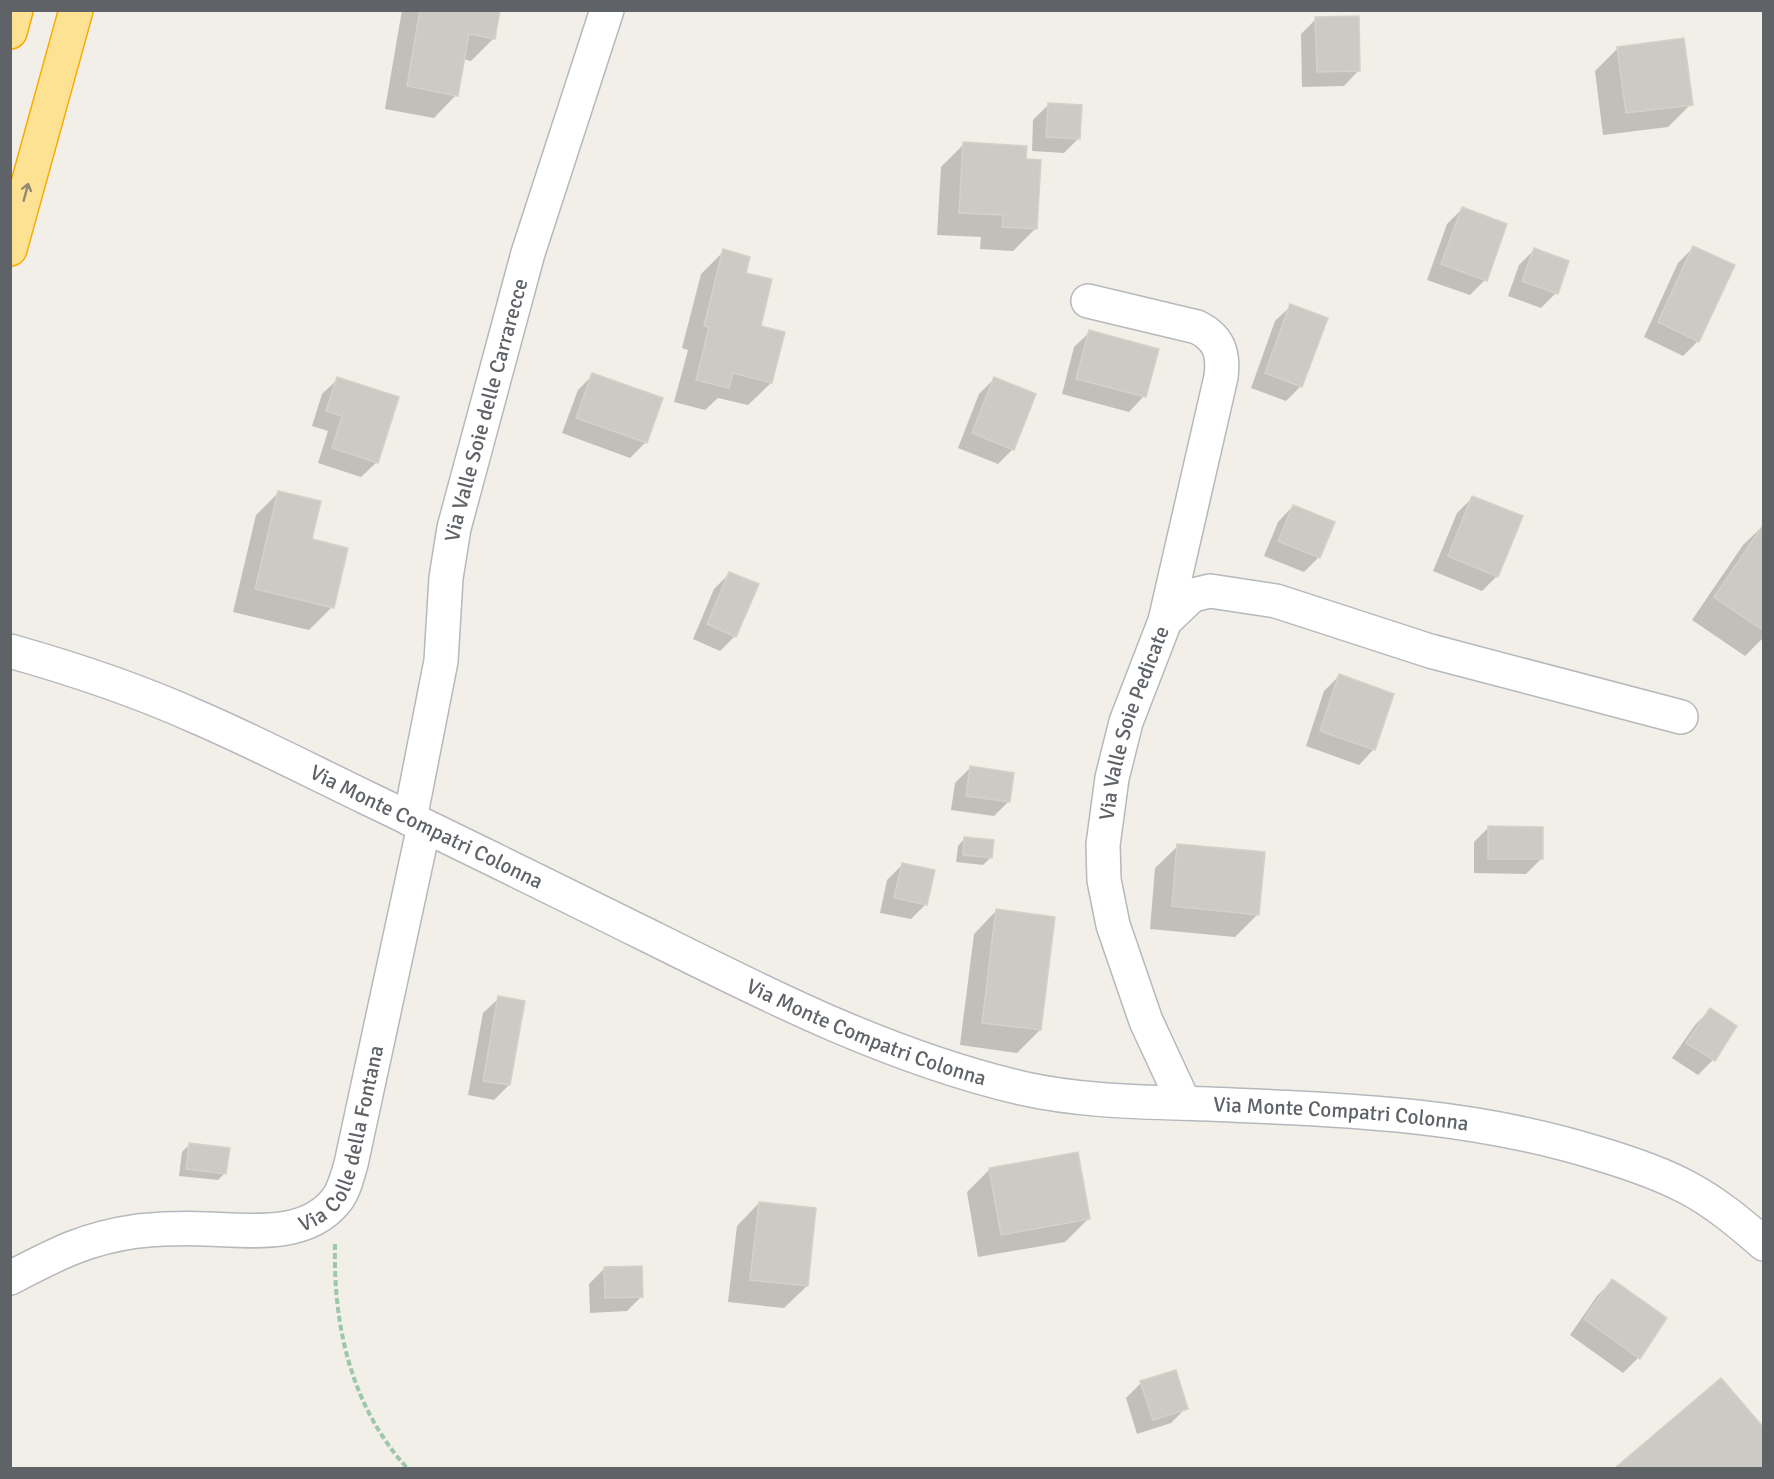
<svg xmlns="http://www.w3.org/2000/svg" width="1774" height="1479" font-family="Signika,sans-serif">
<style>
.shadow{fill:#0003}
.building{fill:#cccac5;stroke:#d6d1c6;stroke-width:1.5}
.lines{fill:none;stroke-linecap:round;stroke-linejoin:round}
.minor-casing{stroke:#b5b8bc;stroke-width:36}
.highway-casing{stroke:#f9ab00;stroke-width:36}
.path{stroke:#9cc7a9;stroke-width:4;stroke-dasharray:6 3;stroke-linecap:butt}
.minor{stroke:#fff;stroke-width:33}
.highway{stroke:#fde293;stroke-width:33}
.oneway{stroke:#8e8975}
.labels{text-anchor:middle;stroke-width:4.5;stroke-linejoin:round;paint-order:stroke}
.street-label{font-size:21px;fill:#5f6368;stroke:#fff}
</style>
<rect width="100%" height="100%" fill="#f1efe8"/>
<!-- shadow -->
<g class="shadow">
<polygon points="402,10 498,10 494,38 471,61 463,59 456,95 434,118 385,109"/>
<polygon points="1316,19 1359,70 1344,86 1302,87 1301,34"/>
<polygon points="1618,48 1691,104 1668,127 1603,135 1595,71"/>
<polygon points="1048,105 1079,138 1064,153 1032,151 1033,120"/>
<polygon points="964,144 1025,160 1036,228 1013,251 980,249 981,237 937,235 941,167"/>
<polygon points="1462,209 1485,280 1470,295 1427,280 1447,224"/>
<polygon points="1693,248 1698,341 1683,356 1644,337 1678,263"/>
<polygon points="1534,250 1556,293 1541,308 1508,296 1519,265"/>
<polygon points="724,251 744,274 759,327 771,383 748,405 718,398 705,410 674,402 688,350 682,348 701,274"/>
<polygon points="1291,306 1301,386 1286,401 1251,388 1275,321"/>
<polygon points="1090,332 1144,396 1129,412 1062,394 1074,347"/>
<polygon points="593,375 646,442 630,458 562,433 578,390"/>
<polygon points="338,379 377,462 361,477 318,463 328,431 312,426 322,394"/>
<polygon points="994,379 1013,449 998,464 958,448 979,394"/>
<polygon points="279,492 310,540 332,607 309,630 233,612 256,515"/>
<polygon points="1472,498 1497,576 1482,591 1433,571 1457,513"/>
<polygon points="1293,506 1319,557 1304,572 1264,556 1278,522"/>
<polygon points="1764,525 1764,637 1745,656 1692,620 1743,545"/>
<polygon points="729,574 735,636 720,651 693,639 714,589"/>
<polygon points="1339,676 1374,749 1359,765 1306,746 1324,691"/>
<polygon points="970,768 1009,801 994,816 951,810 955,783"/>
<polygon points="1489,827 1541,859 1526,874 1474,873 1474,842"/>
<polygon points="965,838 991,857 983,865 956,862 958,846"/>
<polygon points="1178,846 1258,914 1235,937 1150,929 1155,868"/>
<polygon points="902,865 926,904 911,919 880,913 887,880"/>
<polygon points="996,911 1040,1030 1017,1053 960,1045 974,934"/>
<polygon points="499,998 509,1085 494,1100 468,1095 483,1013"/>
<polygon points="1710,1010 1735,1027 1713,1060 1698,1075 1672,1058 1695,1025"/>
<polygon points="189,1145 225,1173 218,1180 179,1176 182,1152"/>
<polygon points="990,1169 1088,1219 1065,1242 978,1257 967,1192"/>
<polygon points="759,1203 807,1286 784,1308 728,1302 737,1226"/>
<polygon points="604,1269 642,1296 627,1311 590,1313 589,1284"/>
<polygon points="1612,1281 1638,1358 1623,1373 1570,1335 1597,1296"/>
<polygon points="1721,1380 1764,1430 1764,1468 1616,1468"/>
<polygon points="1141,1383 1186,1408 1171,1423 1137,1434 1126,1398"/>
</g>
<!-- building -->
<g class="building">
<polygon points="420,10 500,10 495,39 469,34 458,96 407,86"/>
<polygon points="1359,16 1360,71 1317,72 1315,17"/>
<polygon points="1684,38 1693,105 1626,113 1617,47"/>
<polygon points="1048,103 1082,105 1080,139 1046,137"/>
<polygon points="963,142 1027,146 1026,159 1041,160 1037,229 1002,227 1003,215 959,213"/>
<polygon points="1462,207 1507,224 1487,281 1441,264"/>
<polygon points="1693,246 1735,265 1699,342 1658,322"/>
<polygon points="1534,248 1569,261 1558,294 1522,281"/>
<polygon points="723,249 750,257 746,273 772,279 761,326 785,332 772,383 733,373 729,388 696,380 709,327 704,326"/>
<polygon points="1290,304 1328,318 1302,387 1265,373"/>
<polygon points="1089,330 1159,349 1146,397 1076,379"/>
<polygon points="592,373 663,398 647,443 576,418"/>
<polygon points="337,377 399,397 378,463 332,448 342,416 326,411"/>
<polygon points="994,377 1036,394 1014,450 972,433"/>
<polygon points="278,491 321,501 312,539 348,548 334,608 255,589"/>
<polygon points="1472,496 1523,516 1498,577 1448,556"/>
<polygon points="1293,505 1335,522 1320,558 1278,541"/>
<polygon points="1764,524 1764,631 1714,597"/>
<polygon points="729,572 759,584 736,637 707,624"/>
<polygon points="1339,674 1394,694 1375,750 1320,731"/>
<polygon points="970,766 1014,773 1010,802 966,796"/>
<polygon points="1488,826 1543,827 1543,859 1488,859"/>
<polygon points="964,837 994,840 992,858 963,855"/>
<polygon points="1177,844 1265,852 1259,915 1172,906"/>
<polygon points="902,863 935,870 927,905 894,898"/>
<polygon points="996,909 1055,917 1041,1030 982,1023"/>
<polygon points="498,996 525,1001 510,1085 483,1081"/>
<polygon points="1710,1008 1737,1026 1715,1061 1686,1043"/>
<polygon points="189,1143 230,1148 226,1174 186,1169"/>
<polygon points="1078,1152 1090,1219 1001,1235 989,1168"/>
<polygon points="759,1202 816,1208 808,1286 750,1280"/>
<polygon points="642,1266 643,1297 605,1298 604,1267"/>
<polygon points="1612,1279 1667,1318 1640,1359 1584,1319"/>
<polygon points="1176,1370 1188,1409 1153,1420 1140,1381"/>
<polygon points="1721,1378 1764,1428 1764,1468 1615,1468"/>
</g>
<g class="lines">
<defs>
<g id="minor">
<path d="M1088 301 1197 327C1219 338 1224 353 1221 377L1165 621"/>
<path id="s1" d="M10 651C74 669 137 690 197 717 255 742 311 771 367 798 461 843 554 889 647 935 767 995 889 1057 1021 1088 1083 1102 1146 1102 1209 1104 1343 1110 1470 1113 1600 1154 1630 1163 1660 1173 1688 1188 1716 1203 1740 1223 1764 1244"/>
<path id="s2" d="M410 819 441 661 446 578 454 528 528 253 607 10"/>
<path id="s3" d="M1184 1103 1146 1021 1113 925 1104 880 1103 845 1112 778 1126 722 1165 621 1187 600 1193 595 1210 591 1276 601 1430 651 1681 717"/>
<path id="s4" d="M10 1278C56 1254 86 1238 138 1231 160 1229 183 1228 206 1229 248 1230 304 1239 335 1202 344 1192 347 1177 351 1164L424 826"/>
</g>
<g id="highway">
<polyline points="10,32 16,10"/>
<polyline points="10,249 76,10"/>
</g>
</defs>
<!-- minor casing -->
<use href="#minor" class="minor-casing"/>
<!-- highway casing -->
<use href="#highway" class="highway-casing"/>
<!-- path -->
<path class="path" d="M335 1244C333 1326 351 1406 407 1468"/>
<!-- minor -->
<use href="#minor" class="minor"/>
<!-- highway -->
<use href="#highway" class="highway"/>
</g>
<!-- one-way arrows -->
<defs><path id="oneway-shaft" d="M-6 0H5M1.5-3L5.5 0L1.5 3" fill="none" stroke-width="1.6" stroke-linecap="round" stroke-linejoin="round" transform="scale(1.5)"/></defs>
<use class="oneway" href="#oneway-shaft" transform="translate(26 192) rotate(-75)"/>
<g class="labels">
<!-- street labels -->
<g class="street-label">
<text dy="7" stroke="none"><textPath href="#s2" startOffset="417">Via Valle Soie delle Carrarecce</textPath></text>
<text dy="7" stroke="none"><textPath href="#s3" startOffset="399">Via Valle Soie Pedicate</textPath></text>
<text dy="7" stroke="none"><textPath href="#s1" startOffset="453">Via Monte Compatri Colonna</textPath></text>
<text dy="7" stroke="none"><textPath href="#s1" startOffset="939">Via Monte Compatri Colonna</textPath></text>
<text dy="7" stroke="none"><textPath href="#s1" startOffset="1425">Via Monte Compatri Colonna</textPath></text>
<text dy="7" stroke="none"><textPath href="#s4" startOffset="402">Via Colle della Fontana</textPath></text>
</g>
</g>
<!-- border -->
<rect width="1774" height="1479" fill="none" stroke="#5f6368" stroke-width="24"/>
</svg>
